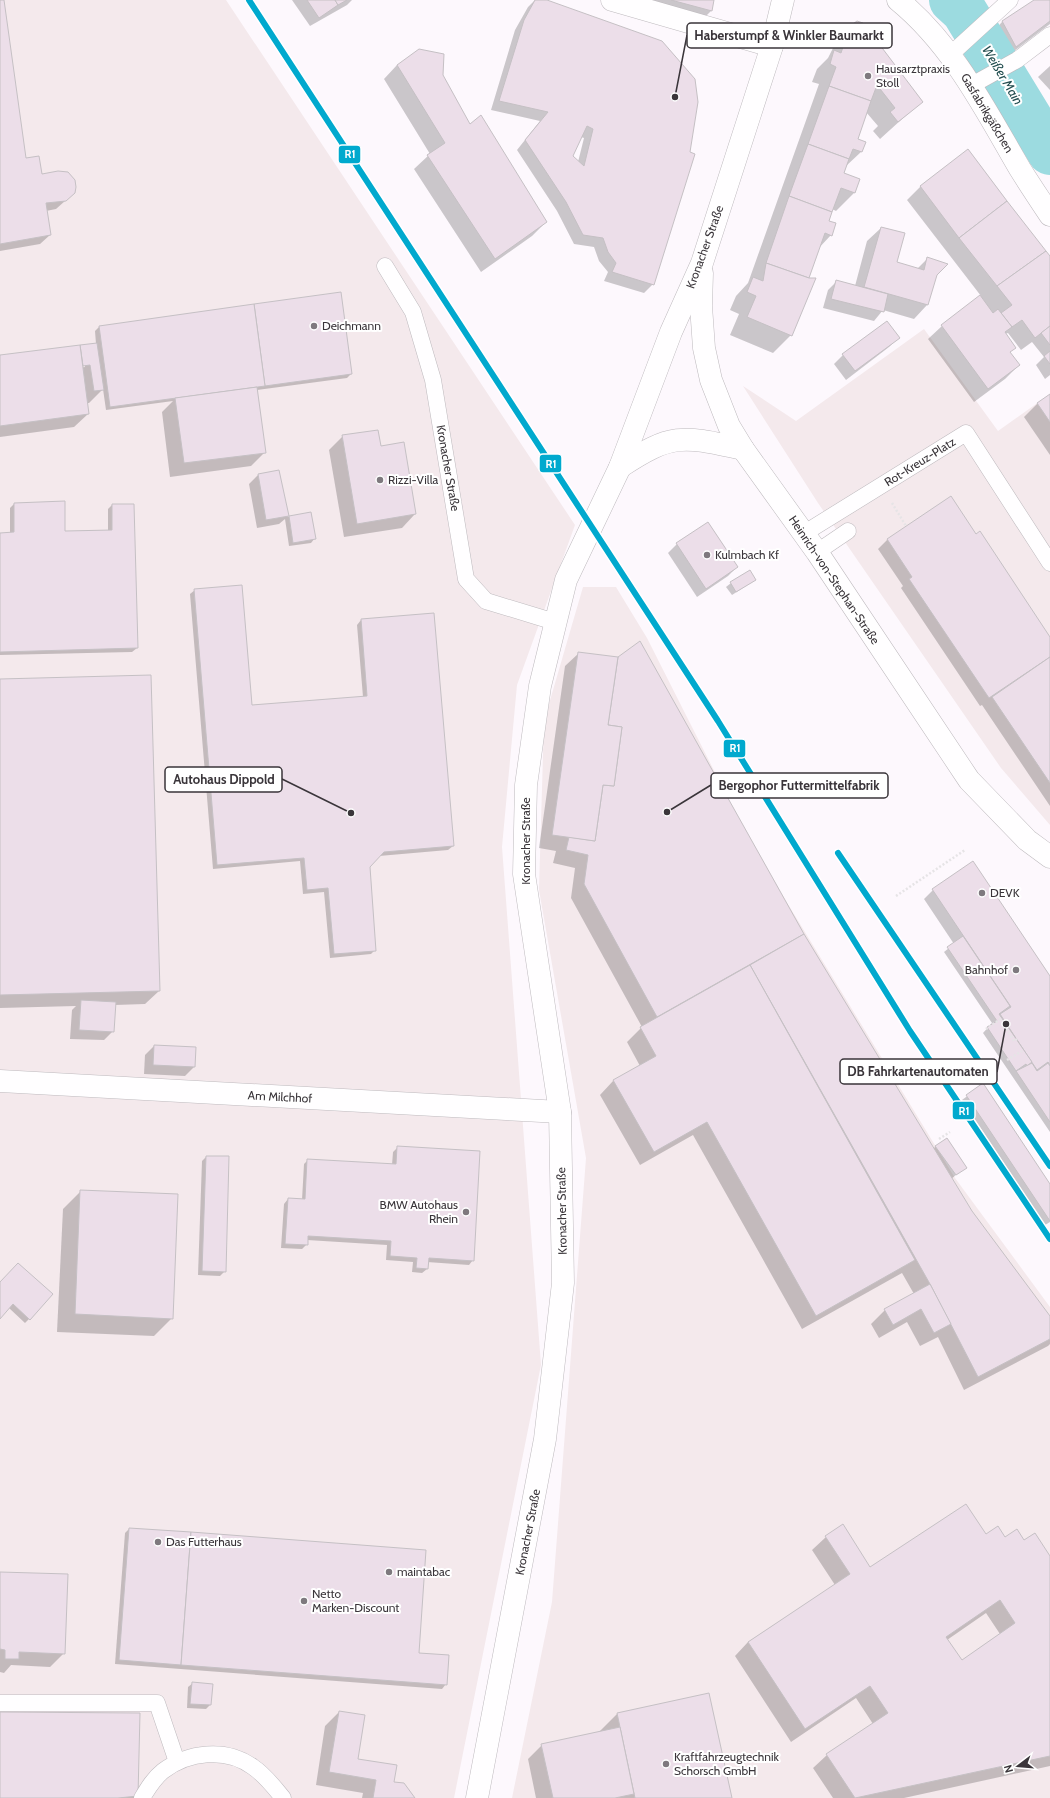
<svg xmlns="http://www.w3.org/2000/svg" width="1050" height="1798" font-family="Cabin,sans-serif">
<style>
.commercial{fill:#f4e9ec}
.shadow{fill:#0003;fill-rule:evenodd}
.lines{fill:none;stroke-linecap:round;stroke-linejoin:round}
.river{stroke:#9cdbe0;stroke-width:46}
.building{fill:#ecdee9;stroke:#c5c0c4;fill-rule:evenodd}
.service-casing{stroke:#bebabe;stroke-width:17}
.minor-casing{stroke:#bebabe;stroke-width:23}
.tertiary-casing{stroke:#bebabe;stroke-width:23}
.path{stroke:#e6e4e6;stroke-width:2.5;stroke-dasharray:2 2;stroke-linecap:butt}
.service{stroke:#fffeff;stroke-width:16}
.minor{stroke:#fffeff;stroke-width:22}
.tertiary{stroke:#fffeff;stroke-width:22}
.rail-1-casing{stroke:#fff;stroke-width:9}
.rail-1{stroke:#00a9ce;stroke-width:6}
.poi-dot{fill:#7e797e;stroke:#fff;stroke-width:1.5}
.labels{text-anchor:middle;stroke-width:4;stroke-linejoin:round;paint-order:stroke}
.poi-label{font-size:12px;fill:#3a353a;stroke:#fff;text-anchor:start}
.street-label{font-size:12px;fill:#3a353a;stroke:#fff}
.water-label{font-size:13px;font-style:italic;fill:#224d4f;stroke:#fff}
.leader{fill:none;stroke:#3a353a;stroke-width:1.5}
.callout-dot{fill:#3a353a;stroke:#fff;stroke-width:1.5}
.callout{fill:#fff;stroke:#3a353a;stroke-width:1.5}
.callout-label{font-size:13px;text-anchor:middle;font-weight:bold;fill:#3a353a}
.line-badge{stroke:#fff;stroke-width:1.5}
.badge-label{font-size:11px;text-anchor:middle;font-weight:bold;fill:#fff}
</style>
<rect width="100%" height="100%" fill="#fdf8fd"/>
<!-- commercial -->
<g class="commercial">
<polygon points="0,0 226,0 575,525 517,685 502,847 541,1365 454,1798 0,1798"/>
<polygon points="924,329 998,431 1050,394 1050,825 1001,768 818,503 743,386 796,421"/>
<polygon points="583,587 616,587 647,638 737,816 786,901 955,1178 1050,1307 1050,1798 512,1798 552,1602 586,1158 539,890 544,721"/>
</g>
<!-- shadow -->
<g class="shadow">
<polygon points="0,0 3,0 25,159 41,175 74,193 56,209 46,211 50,235 40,244 0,251"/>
<polygon points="292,0 352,0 347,5 310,26"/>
<path d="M535 0H544L653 284 644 293 604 281 608 272 599 261 594 247 574 244 557 211 517 150 540 121 491 110 515 30 528 7ZM581 137 584 138 578 162 572 156Z"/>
<polygon points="630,0 713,0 711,11 702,20"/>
<polygon points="1036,0 1050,0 1050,24 1002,60 989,36 1002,22"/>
<polygon points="851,26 864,29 922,101 880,139 873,131 878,126 866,112 857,139 861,152 845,167 843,174 859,180 854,193 836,211 832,209 828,221 831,235 818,249 791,335 773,353 730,335 739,314 730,310 736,296 748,283 819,84 812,82 817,69 828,58 833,48 833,44"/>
<polygon points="397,65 470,125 546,222 532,236 481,272 414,169 430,154 384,79"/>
<polygon points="1050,66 1050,90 1038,77"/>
<polygon points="921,186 1050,258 1050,375 1045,379 1036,365 1044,357 1032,342 1021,350 1008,333 1005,334 1009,352 1019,365 1005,379 974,402 928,339 942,326 981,296 907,200"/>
<polygon points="881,228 896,263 917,269 928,258 935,275 927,305 914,319 883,310 874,321 823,308 828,290 837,281 855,286 867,241"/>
<path d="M340 293 351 374 347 378 257 390 265 452 251 466 170 477 162 412 173 401 106 410 103 389 89 403H86L88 414 74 427 0 437V356L96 344 95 331 99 327ZM85 365V367L78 368 77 366Z"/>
<polygon points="898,338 889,347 846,380 834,364 843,355"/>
<polygon points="1050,395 1050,455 1024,417 1038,403"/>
<polygon points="343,436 415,514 402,528 344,537 329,450"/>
<polygon points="279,471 288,517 311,513 315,538 311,543 289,546 285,519 279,524 257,528 249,484 258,475"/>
<polygon points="950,498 1050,640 1050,806 982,705 980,706 901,588 903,586 878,549 887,540"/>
<polygon points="14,504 64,532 108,531 108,509 112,505 133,505 137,648 132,652 0,655 0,534 10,533 10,508"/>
<polygon points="708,524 737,567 728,576 697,597 668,553 677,544"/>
<polygon points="755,580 732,595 726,587 731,583"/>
<polygon points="195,590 252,706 363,697 357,625 361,620 433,614 453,846 448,850 379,856 369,867 375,950 371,954 330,958 324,892 303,894 300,861 213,869 190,594"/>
<polygon points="640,643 804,935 933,1149 936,1146 966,1167 951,1179 971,1211 1050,1318 1050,1344 1048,1346 964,1390 938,1337 920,1346 907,1322 879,1338 871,1324 885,1310 914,1294 902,1273 802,1329 693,1135 640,1165 600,1095 613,1081 640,1066 627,1042 642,1027 571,898 575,868 553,863 556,851 539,848 565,666 579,653 618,658"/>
<polygon points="0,680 159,991 145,1004 115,1005 113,1031 104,1040 70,1039 72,1010 76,1006 0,1008"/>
<polygon points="933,890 1050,977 1050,1132 983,1033 992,1023 944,952 954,944 924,899"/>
<polygon points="154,1046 194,1067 185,1076 144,1074 145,1055"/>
<polygon points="982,1085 1050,1186 1050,1222 1045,1225 962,1100"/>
<polygon points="398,1147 473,1260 469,1265 427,1262 427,1269 422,1273 412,1272 413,1262 386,1260 387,1245 307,1240 307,1244 302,1249 281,1248 284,1204 288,1199 302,1200 304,1164 308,1160 392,1165 393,1152"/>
<polygon points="206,1157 225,1271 220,1276 198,1275 202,1161"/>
<polygon points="81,1191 172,1318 154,1336 57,1332 63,1209"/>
<polygon points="0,1283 29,1319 25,1323 9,1308 0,1317"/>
<polygon points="129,1529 418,1654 446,1684 442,1689 115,1664 125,1533"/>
<path d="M986 1535 1024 1542 1050 1558V1766L904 1798H833L813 1768 827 1755 873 1724 856 1698 791 1742 735 1656 748 1642 835 1585 812 1550 826 1537 870 1568ZM986 1613 1000 1634 962 1661 947 1640Z"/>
<polygon points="0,1573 64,1653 50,1667 11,1665 4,1673 0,1672"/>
<polygon points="193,1683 210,1705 206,1709 187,1708 188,1687"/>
<polygon points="709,1694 731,1798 536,1798 528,1759 542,1745 599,1732 617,1714"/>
<polygon points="339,1712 357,1760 414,1798 362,1798 363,1793 316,1785 325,1726"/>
<polygon points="0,1713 139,1714 135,1798 0,1798"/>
</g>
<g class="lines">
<!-- river -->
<polyline class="river" points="952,0 964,11 1050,152"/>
</g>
<!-- building -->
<g class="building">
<polygon points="0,0 4,0 26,158 39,156 42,174 58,171 68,172 75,180 76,187 75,193 66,201 46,203 51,235 0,244"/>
<polygon points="307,0 335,0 338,5 319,18"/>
<polygon points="335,0 347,0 338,5"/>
<path d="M535 0H547L662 41 695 79 698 102 690 152 695 154 654 285 612 272 616 263 608 252 603 238 583 235 566 202 525 140 548 112 499 101 524 20ZM587 126 593 129 584 166 573 156Z"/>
<polygon points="671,0 714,0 712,11"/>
<polygon points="1034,0 1050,0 1050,21 1016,47 1002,21"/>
<polygon points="857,21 863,23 865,28 867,28 923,102 898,122 890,112 895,108 877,85 871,101 829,86 836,67 830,64 834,50 841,53 848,32 851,32 850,26"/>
<polygon points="419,49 444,54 443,75 470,124 481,115 547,222 495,259 427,155 445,143 397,65"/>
<polygon points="829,86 871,101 858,139 866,142 862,152 853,149 849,159 808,144"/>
<polygon points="808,144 849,159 844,173 860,179 855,193 841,188 832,212 789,196"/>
<polygon points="968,149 1007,201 959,238 920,186"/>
<polygon points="789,196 832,212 829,221 836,223 832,236 825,233 809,278 766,263"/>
<polygon points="1007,201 1046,251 997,286 959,238"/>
<polygon points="881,227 905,233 897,262 924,270 927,257 948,264 937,275 928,305 864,287"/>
<polygon points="1046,251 1050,256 1050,326 1035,338 1022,320 1012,327 1001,313 1012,305 997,286"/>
<polygon points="766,263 809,278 816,278 792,336 747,317 756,296 747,292 753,277 763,281"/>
<polygon points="836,280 888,294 884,312 831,299"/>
<polygon points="341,292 352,374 265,386 254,304"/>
<polygon points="980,295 993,313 998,309 1012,327 1005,332 1016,348 1010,352 1020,365 988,389 941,325"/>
<polygon points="254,304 265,386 110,407 99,326"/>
<polygon points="887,321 900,338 855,371 842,354"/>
<polygon points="1050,326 1050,345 1041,333"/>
<polygon points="97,343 104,390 94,391 90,365 83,366 80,345"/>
<polygon points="80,345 89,414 0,426 0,355"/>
<polygon points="1050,351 1050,364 1044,356"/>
<polygon points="257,387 266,453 184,463 175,398"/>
<polygon points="1050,394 1050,422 1037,403"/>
<polygon points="378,430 381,446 404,442 416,514 357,524 342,435"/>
<polygon points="279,470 289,516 266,520 258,474"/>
<polygon points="951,496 976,534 980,531 1050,637 1050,657 989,698 909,579 912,577 887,539"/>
<polygon points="65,501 65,531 112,530 112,504 134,504 138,648 0,652 0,533 14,532 14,503"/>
<polygon points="311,512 316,539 293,543 289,516"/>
<polygon points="708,522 738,567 706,589 676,543"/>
<polygon points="750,570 756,580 736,592 730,582"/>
<polygon points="242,585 252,705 367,696 361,619 434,613 454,846 384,852 370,867 376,951 334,954 328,888 307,890 304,858 217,865 194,589"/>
<polygon points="640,641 804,934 657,1017 584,884 588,855 566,850 569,837 595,841 603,785 614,786 622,727 608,725 618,657"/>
<polygon points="578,652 618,657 608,725 622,727 614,786 603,785 595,841 552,835"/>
<polygon points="1050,657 1050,783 992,697"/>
<polygon points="151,675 160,991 0,995 0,679"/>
<polygon points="973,861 1050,976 1050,1065 1048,1062 1037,1070 1000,1014 1011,1007 932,889"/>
<polygon points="804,934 972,1211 1050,1316 1050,1339 978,1377 930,1284 750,965"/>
<polygon points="963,936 1010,1006 999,1014 1032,1062 1027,1066 1026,1064 1016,1071 987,1027 997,1021 947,947"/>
<polygon points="750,965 915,1260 816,1316 707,1122 654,1152 613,1080 656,1056 640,1027"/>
<polygon points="81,1000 116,1002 114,1032 79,1030"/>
<polygon points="154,1045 196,1047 195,1067 153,1065"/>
<polygon points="1032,1063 1037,1071 1048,1063 1050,1066 1050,1122 1016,1071"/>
<polygon points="983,1083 1050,1184 1050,1221 966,1095"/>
<polygon points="947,1138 967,1168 956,1175 935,1146"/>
<polygon points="397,1146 480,1151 474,1261 429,1258 428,1269 416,1268 417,1258 390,1256 391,1241 308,1236 308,1245 285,1244 288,1198 305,1199 307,1159 396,1164"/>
<polygon points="206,1156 229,1156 226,1272 202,1271"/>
<polygon points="80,1190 178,1194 173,1319 75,1314"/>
<polygon points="18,1263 53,1294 30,1320 13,1304 0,1319 0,1282"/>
<polygon points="930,1284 951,1324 934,1333 921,1309 893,1325 884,1309"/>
<path d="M966 1504 986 1534 998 1526 1005 1537 1017 1529 1024 1540 1035 1533 1050 1556V1756L855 1798 826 1754 888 1713 870 1686 805 1729 748 1642 850 1574 825 1536 843 1524 870 1567ZM1000 1600 1015 1623 962 1660 946 1637Z"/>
<polygon points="129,1528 191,1532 181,1665 119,1660"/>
<polygon points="191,1532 426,1550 419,1653 449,1655 447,1685 181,1665"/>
<polygon points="0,1572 68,1574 65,1654 19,1652 19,1659 5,1659 5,1650 0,1649"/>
<polygon points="192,1682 213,1684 211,1705 190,1704"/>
<polygon points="709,1693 732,1798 635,1798 617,1713"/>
<polygon points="339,1711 365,1715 358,1759 397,1765 394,1782 404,1783 415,1798 373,1798 376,1780 329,1772"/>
<polygon points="0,1712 140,1713 138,1796 118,1798 0,1798"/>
<polygon points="620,1727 634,1794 615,1798 553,1798 541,1744"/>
</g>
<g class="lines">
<defs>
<g id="service">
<polyline points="950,55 1010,0"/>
<polyline points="972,85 1017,60 1050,35"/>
<polyline points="385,266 413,312 433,380 466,579 486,601 555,622"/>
<polyline points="803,534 966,433 1050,563"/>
<polyline points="817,552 848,531"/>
<polyline points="0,1703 157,1703 177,1762"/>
<path d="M142 1798C148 1788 154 1778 163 1771 188 1752 226 1747 253 1767 265 1775 274 1787 283 1798"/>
</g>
<g id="minor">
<path d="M898 0C953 45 985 109 1020 169 1030 185 1040 200 1050 215"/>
<polyline points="0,1081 560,1112"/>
</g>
<g id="tertiary">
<polyline points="612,0 772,46"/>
<polyline points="702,273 701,306 704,348 711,380 729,426 743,449 817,552 969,780 1027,840 1050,857"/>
<path d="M620 467C673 432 683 436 743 449"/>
<polyline points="477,1798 545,1439 563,1283 560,1112 524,874 526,785 540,686 566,580 620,467 671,332 702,263 772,46 783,0"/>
</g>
</defs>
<!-- service casing -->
<use href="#service" class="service-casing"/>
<!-- minor casing -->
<use href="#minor" class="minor-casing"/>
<!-- tertiary casing -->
<use href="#tertiary" class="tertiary-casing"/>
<!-- path -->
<g class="path">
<polyline points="892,503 906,526"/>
<polyline points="896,896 965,850"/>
<polyline points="1000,1019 1014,1041 1017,1039"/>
<polyline points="986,1029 1002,1018"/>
<polyline points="1007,1060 1022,1051"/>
<polyline points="939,1139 950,1132"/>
</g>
<!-- service -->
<use href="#service" class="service"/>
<!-- minor -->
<use href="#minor" class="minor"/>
<!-- tertiary -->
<use href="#tertiary" class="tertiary"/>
<defs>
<g id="rail-1">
<polyline points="249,0 718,721 910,1031 1050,1239"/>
<polyline points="838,853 1050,1166"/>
</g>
</defs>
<!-- rail-1 casing -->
<use href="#rail-1" class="rail-1-casing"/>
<!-- rail-1 -->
<use href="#rail-1" class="rail-1"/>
</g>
<!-- markers -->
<g class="poi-dot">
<circle cx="868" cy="76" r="4"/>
<circle cx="314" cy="326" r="4"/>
<circle cx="380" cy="480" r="4"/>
<circle cx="707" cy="555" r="4"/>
<circle cx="982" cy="893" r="4"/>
<circle cx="1016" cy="970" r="4"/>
<circle cx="466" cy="1212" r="4"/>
<circle cx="158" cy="1542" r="4"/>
<circle cx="389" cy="1572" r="4"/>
<circle cx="304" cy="1601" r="4"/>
<circle cx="666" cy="1764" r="4"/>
</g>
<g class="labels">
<!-- poi labels -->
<g class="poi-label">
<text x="876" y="73">Hausarztpraxis<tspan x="876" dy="14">Stoll</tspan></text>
<text x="322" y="330">Deichmann</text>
<text x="388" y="484">Rizzi-Villa</text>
<text x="715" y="559">Kulmbach Kf</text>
<text x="990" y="897">DEVK</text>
<text x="1008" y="974" text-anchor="end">Bahnhof</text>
<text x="458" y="1209" text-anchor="end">BMW Autohaus<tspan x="458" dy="14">Rhein</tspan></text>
<text x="166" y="1546">Das Futterhaus</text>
<text x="397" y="1576">maintabac</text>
<text x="312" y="1598">Netto<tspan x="312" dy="14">Marken-Discount</tspan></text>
<text x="674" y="1761">Kraftfahrzeugtechnik<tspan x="674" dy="14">Schorsch GmbH</tspan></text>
</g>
<!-- street labels -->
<g class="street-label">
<text transform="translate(987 113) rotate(59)" y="4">Gasfabrikgäßchen</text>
<text transform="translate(705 247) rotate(-70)" y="4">Kronacher Straße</text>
<text transform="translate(920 462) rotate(-32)" y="4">Rot-Kreuz-Platz</text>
<text transform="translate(448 468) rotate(80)" y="4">Kronacher Straße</text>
<text transform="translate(834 580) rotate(56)" y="4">Heinrich-von-Stephan-Straße</text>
<text transform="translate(526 841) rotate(-90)" y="4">Kronacher Straße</text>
<text transform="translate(280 1097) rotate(3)" y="4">Am Milchhof</text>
<text transform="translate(562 1211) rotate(-91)" y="4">Kronacher Straße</text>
<text transform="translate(528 1532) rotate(-79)" y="4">Kronacher Straße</text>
</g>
<!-- water labels -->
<g class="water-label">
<text transform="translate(1003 75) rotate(59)" y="5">Weißer Main</text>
</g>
</g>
<!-- callouts -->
<path class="leader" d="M675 97L687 35M351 813L282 779M667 812L711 785M1006 1024L997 1072"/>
<g class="callout-dot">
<circle cx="675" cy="97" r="4"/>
<circle cx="351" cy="813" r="4"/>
<circle cx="667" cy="812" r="4"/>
<circle cx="1006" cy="1024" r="4"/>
</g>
<g class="callout">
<rect x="687" y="23" width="205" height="25" rx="4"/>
<rect x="165" y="767" width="117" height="25" rx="4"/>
<rect x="711" y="773" width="177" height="25" rx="4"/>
<rect x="840" y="1059" width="157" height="25" rx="4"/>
</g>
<g class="callout-label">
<text x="789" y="40">Haberstumpf &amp; Winkler Baumarkt</text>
<text x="224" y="784">Autohaus Dippold</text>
<text x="799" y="790">Bergophor Futtermittelfabrik</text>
<text x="918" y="1076">DB Fahrkartenautomaten</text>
</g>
<g class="line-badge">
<rect x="338" y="145" width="23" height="19" rx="4" fill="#00a9ce"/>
<rect x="539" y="454" width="23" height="19" rx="4" fill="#00a9ce"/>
<rect x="723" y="739" width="23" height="19" rx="4" fill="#00a9ce"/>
<rect x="952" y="1101" width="23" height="19" rx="4" fill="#00a9ce"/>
</g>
<g class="badge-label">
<text x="350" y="158">R1</text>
<text x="551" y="468">R1</text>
<text x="735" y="752">R1</text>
<text x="964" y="1115">R1</text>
</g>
<!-- north arrow -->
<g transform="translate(1018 1766) rotate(254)" stroke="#ffffff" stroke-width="3" paint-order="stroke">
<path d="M0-3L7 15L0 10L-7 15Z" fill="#3a353a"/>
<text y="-6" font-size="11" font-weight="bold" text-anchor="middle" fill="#3a353a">N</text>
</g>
</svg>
